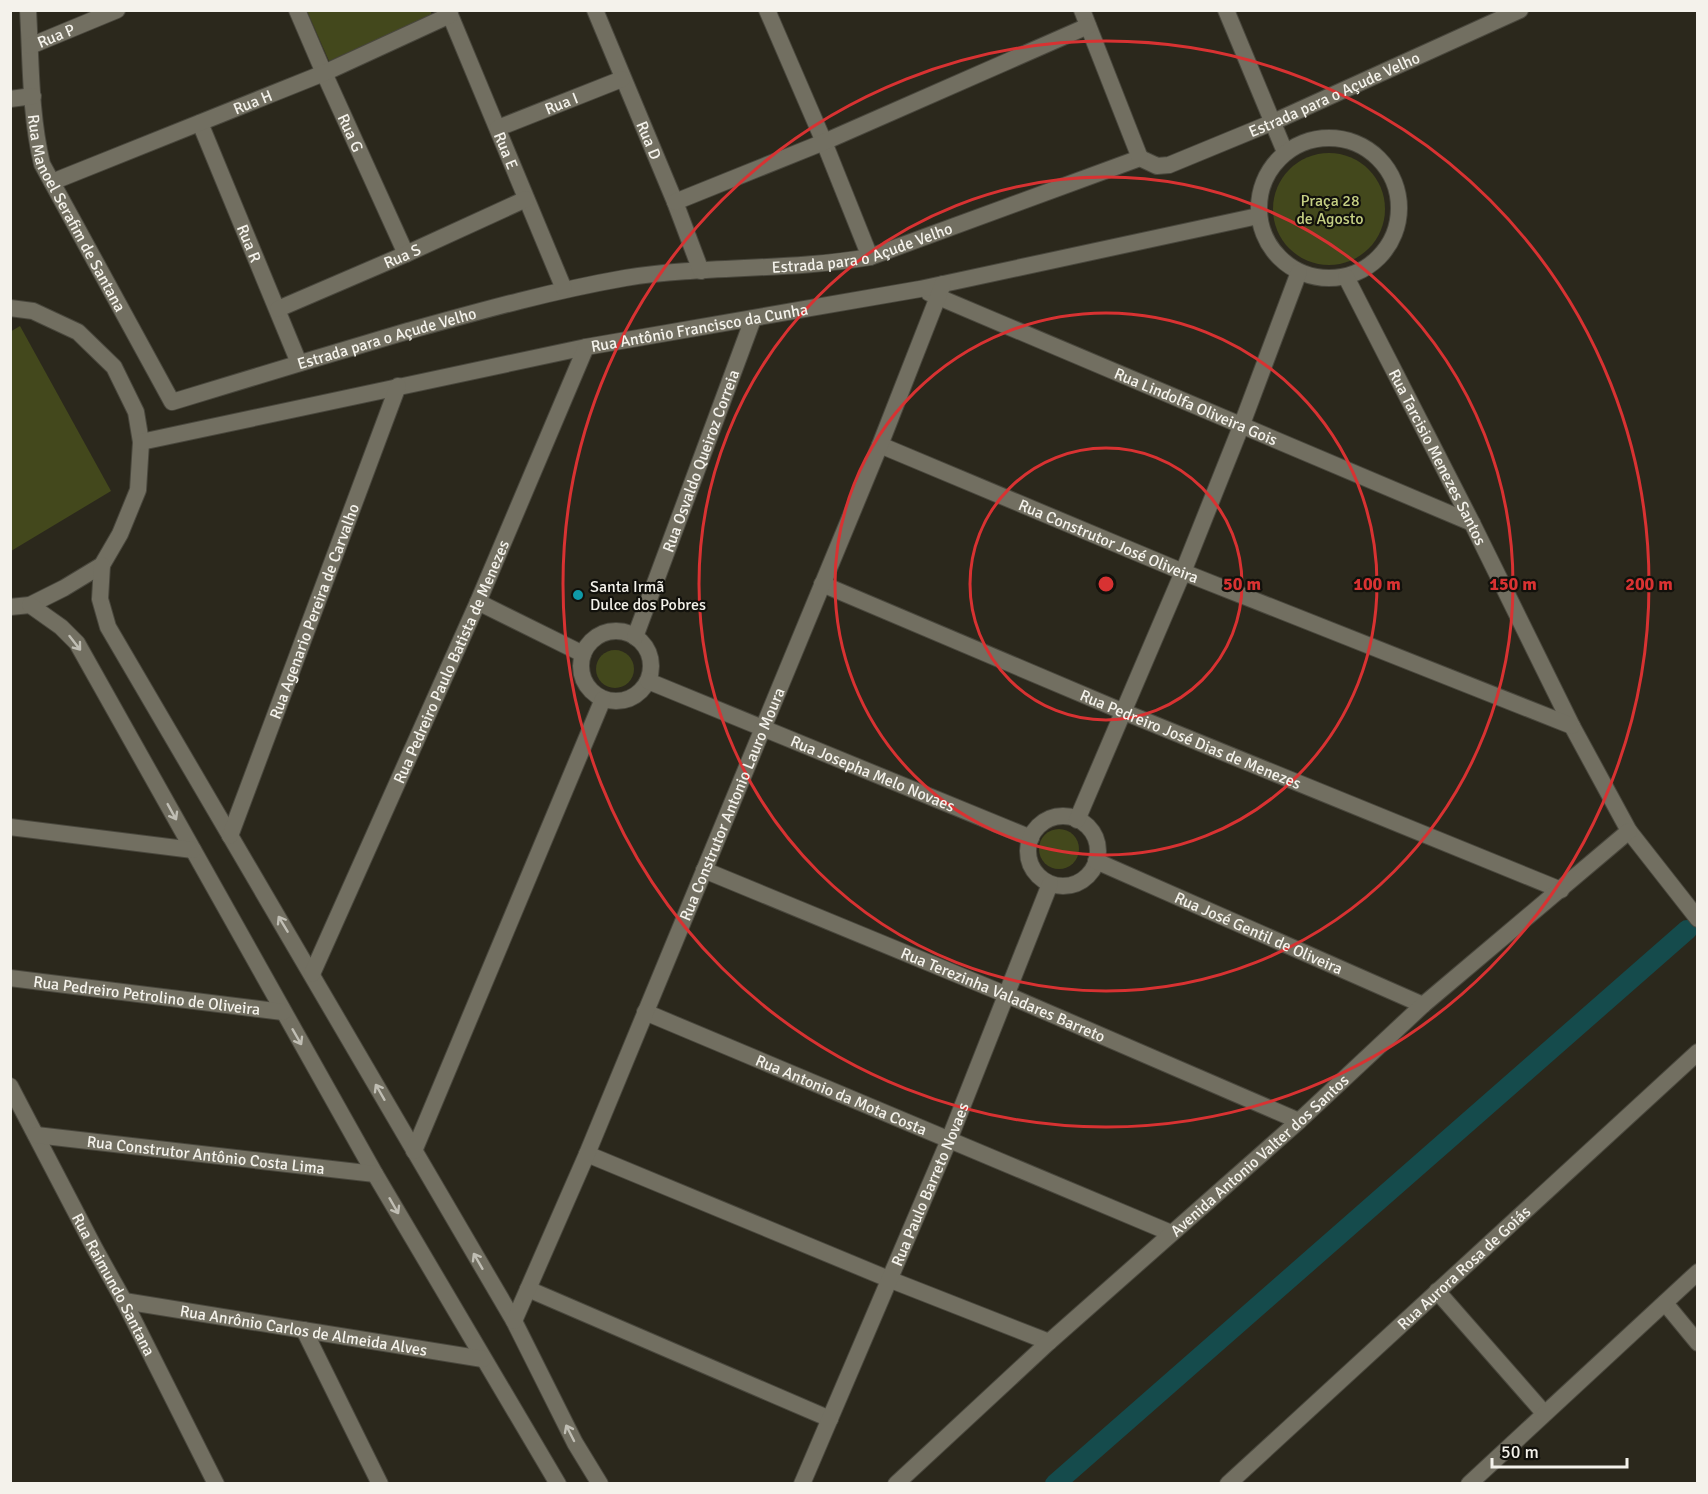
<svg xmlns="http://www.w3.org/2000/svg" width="1708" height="1494" font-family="Signika,sans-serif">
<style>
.green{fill:#43481c}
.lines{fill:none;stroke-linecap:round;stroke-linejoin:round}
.canal{stroke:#154b4c;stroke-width:20}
.minor-casing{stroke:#49473d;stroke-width:18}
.minor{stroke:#726f61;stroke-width:16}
.oneway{stroke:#c0beb4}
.ring{fill:none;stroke:#d83232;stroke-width:3}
.culture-dot{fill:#0f9aa8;stroke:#12110c;stroke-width:2}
.labels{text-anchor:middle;stroke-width:4.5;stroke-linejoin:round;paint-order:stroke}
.street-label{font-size:16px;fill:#f4f2eb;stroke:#12110c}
.park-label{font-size:16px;fill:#c5cf83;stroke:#12110c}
.poi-label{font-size:16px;fill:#f4f2eb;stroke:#12110c;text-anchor:start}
.centre{fill:#d83232;stroke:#12110c;stroke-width:3}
.ring-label{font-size:18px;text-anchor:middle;font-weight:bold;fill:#d83232;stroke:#12110c;stroke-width:4.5;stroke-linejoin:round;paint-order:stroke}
</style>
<rect width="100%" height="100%" fill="#2b281c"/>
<!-- green -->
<g class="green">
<polygon points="430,10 432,15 329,61 307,11"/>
<circle cx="1329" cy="209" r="56"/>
<polygon points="20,326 111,491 11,551 10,332"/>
<circle cx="615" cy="669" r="19"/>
<circle cx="1059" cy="849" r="20"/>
</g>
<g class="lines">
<!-- canal -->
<polyline class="canal" points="1055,1484 1687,930"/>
<defs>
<g id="minor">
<path id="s1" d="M28 10C31 61 30 114 42 164L172 402C251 378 329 354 408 331 480 311 551 291 625 278 706 265 789 271 870 257L1140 158 1157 166 1169 165 1271 123 1520 10"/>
<path id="s2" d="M297 10 324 73 406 254"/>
<path id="s3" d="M448 10 564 289"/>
<path id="s4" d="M595 10 675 202 701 271"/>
<polyline points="767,10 824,142 870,257"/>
<polyline points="1082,10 1140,158"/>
<polyline points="1226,10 1285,152"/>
<path id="s5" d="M30 46 117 10"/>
<polyline points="10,99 33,96"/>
<path id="s6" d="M200 123 299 363"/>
<path id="s7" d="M498 128 622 79"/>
<circle cx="1329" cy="208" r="70"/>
<path id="s8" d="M52 182 324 73 450 15"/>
<polyline points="675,202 824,142 1088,26"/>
<path id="s9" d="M1346 277 1472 523 1572 726 1629 831 1698 919"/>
<path id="s10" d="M929 293 1472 523"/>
<polyline points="10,308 33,311 78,332 114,367 136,412 141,442 138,490 120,534 102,565 64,588 30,605 10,607"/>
<path id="s11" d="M278 309 406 254 526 199"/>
<path id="s12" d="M141 442 586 347 920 289 1258 216"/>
<path id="s13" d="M880 445 1183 572 1572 726"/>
<polyline points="102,565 100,599 108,627 514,1321 575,1443 600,1484"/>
<path id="s14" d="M822 584 1124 712 1561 890"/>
<polyline points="478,602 583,654"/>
<polyline points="30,605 61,627 77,643 375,1174 558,1484"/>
<circle cx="616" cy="666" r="35"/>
<path id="s15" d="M635 637 753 319"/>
<path id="s16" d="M648 681 1031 838"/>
<circle cx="1063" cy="851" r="35"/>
<polyline points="1077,820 1183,572 1242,424 1299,272"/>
<polyline points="10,827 193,850"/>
<path id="s17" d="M230 836 398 386"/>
<path id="s18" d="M1096 861 1423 1005"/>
<path id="s19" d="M704 870 1007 995 1299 1121"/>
<path id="s20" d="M312 974 478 602 586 347"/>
<path id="s21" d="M10 978 283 1012"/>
<path id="s22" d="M645 1012 1171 1233"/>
<path id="s23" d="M10 1086 95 1249 124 1301 216 1484"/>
<path id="s24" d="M36 1135 375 1174"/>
<polyline points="414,1151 603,699"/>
<polyline points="587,1154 891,1280 1049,1342"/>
<polyline points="528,1289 830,1419"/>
<polyline points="1437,1291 1544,1413"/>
<path id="s25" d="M124 1301 483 1359"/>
<polyline points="1665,1303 1698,1343"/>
<path id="s26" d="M514 1321 587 1154 880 445 943 284"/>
<polyline points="304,1330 380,1484"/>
<path id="s27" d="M802 1484 949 1140 1050 884"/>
<path id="s28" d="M896 1484 1049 1342 1299 1121 1423 1005 1629 831"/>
<path id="s29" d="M1228 1484 1698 1052"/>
<polyline points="1469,1484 1698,1272"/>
</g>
</defs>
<!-- minor casing -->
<use href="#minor" class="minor-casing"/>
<!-- minor -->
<use href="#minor" class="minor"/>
</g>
<!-- one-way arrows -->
<defs><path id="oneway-shaft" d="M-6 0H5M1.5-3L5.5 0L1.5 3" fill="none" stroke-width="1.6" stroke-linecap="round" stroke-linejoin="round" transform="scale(1.5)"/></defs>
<g class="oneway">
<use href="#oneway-shaft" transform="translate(75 643) rotate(52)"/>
<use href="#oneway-shaft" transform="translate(172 812) rotate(61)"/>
<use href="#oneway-shaft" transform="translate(283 924) rotate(-121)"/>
<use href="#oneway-shaft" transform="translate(297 1037) rotate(60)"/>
<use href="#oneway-shaft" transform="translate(380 1092) rotate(-120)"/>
<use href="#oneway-shaft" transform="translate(394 1206) rotate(60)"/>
<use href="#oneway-shaft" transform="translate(478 1261) rotate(-120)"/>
<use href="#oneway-shaft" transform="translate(570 1433) rotate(-117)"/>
</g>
<!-- distance rings -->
<g class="ring">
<circle cx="1106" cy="584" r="136"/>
<circle cx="1106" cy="584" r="271"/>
<circle cx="1106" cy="584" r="407"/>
<circle cx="1106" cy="584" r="543"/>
</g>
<!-- markers -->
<circle class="culture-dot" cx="578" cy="595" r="6"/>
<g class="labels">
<!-- street labels -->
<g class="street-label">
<text dy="6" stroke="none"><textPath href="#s5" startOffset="28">Rua P</textPath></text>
<text dy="6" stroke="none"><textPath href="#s1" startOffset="1640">Estrada para o Açude Velho</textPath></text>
<text dy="6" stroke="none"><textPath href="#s8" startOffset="216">Rua H</textPath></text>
<text dy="6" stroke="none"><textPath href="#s7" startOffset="68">Rua I</textPath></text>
<text dy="6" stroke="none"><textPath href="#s2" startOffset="134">Rua G</textPath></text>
<text dy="6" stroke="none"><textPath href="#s4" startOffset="141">Rua D</textPath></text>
<text dy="6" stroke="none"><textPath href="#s3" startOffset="152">Rua E</textPath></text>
<text dy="6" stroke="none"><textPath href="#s1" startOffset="213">Rua Manoel Serafim de Santana</textPath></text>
<text dy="6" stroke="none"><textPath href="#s6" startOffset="130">Rua R</textPath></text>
<text dy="6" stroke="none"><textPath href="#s1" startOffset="1136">Estrada para o Açude Velho</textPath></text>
<text dy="6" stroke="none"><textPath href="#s11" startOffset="135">Rua S</textPath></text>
<text dy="6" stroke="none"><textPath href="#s12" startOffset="570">Rua Antônio Francisco da Cunha</textPath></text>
<text dy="6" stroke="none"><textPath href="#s1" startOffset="650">Estrada para o Açude Velho</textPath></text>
<text dy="6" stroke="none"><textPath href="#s10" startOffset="290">Rua Lindolfa Oliveira Gois</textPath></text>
<text dy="6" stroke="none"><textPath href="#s9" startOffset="202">Rua Tarcisio Menezes Santos</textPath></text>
<text dy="6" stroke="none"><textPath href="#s15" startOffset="188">Rua Osvaldo Queiroz Correia</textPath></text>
<text dy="6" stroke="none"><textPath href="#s13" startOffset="248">Rua Construtor José Oliveira</textPath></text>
<text dy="6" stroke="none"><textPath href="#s17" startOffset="240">Rua Agenario Pereira de Carvalho</textPath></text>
<text dy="6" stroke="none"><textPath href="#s20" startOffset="342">Rua Pedreiro Paulo Batista de Menezes</textPath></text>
<text dy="6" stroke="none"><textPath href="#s14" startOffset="400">Rua Pedreiro José Dias de Menezes</textPath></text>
<text dy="6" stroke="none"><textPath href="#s16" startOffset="243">Rua Josepha Melo Novaes</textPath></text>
<text dy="6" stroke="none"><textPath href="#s26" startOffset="561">Rua Construtor Antonio Lauro Moura</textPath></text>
<text dy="6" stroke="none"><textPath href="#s18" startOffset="178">Rua José Gentil de Oliveira</textPath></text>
<text dy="6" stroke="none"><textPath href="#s19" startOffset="324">Rua Terezinha Valadares Barreto</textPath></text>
<text dy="6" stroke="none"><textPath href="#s21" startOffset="138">Rua Pedreiro Petrolino de Oliveira</textPath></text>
<text dy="6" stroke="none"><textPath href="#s22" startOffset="213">Rua Antonio da Mota Costa</textPath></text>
<text dy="6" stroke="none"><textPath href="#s24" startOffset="171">Rua Construtor Antônio Costa Lima</textPath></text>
<text dy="6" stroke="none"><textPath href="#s28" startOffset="490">Avenida Antonio Valter dos Santos</textPath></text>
<text dy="6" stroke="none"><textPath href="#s27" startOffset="326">Rua Paulo Barreto Novaes</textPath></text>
<text dy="6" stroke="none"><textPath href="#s29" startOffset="320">Rua Aurora Rosa de Goiás</textPath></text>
<text dy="6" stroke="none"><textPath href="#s23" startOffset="224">Rua Raimundo Santana</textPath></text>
<text dy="6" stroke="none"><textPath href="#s25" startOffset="182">Rua Anrônio Carlos de Almeida Alves</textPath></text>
</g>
<!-- park labels -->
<g class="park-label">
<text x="1330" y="206">Praça 28<tspan x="1330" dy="18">de Agosto</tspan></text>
</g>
<!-- poi labels -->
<g class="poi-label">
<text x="590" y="592">Santa Irmã<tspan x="590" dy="18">Dulce dos Pobres</tspan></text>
</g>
</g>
<circle cx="1106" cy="584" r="9" class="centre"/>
<g class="ring-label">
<text x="1242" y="590">50 m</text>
<text x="1377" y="590">100 m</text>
<text x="1513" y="590">150 m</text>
<text x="1649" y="590">200 m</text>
</g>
<!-- border -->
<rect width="1708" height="1494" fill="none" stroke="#f4f2eb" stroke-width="24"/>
<!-- scale -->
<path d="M1492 1458v9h135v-9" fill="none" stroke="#f4f2eb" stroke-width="3"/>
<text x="1501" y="1458" font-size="18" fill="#f4f2eb" stroke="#12110c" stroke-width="4.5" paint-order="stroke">50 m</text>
</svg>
